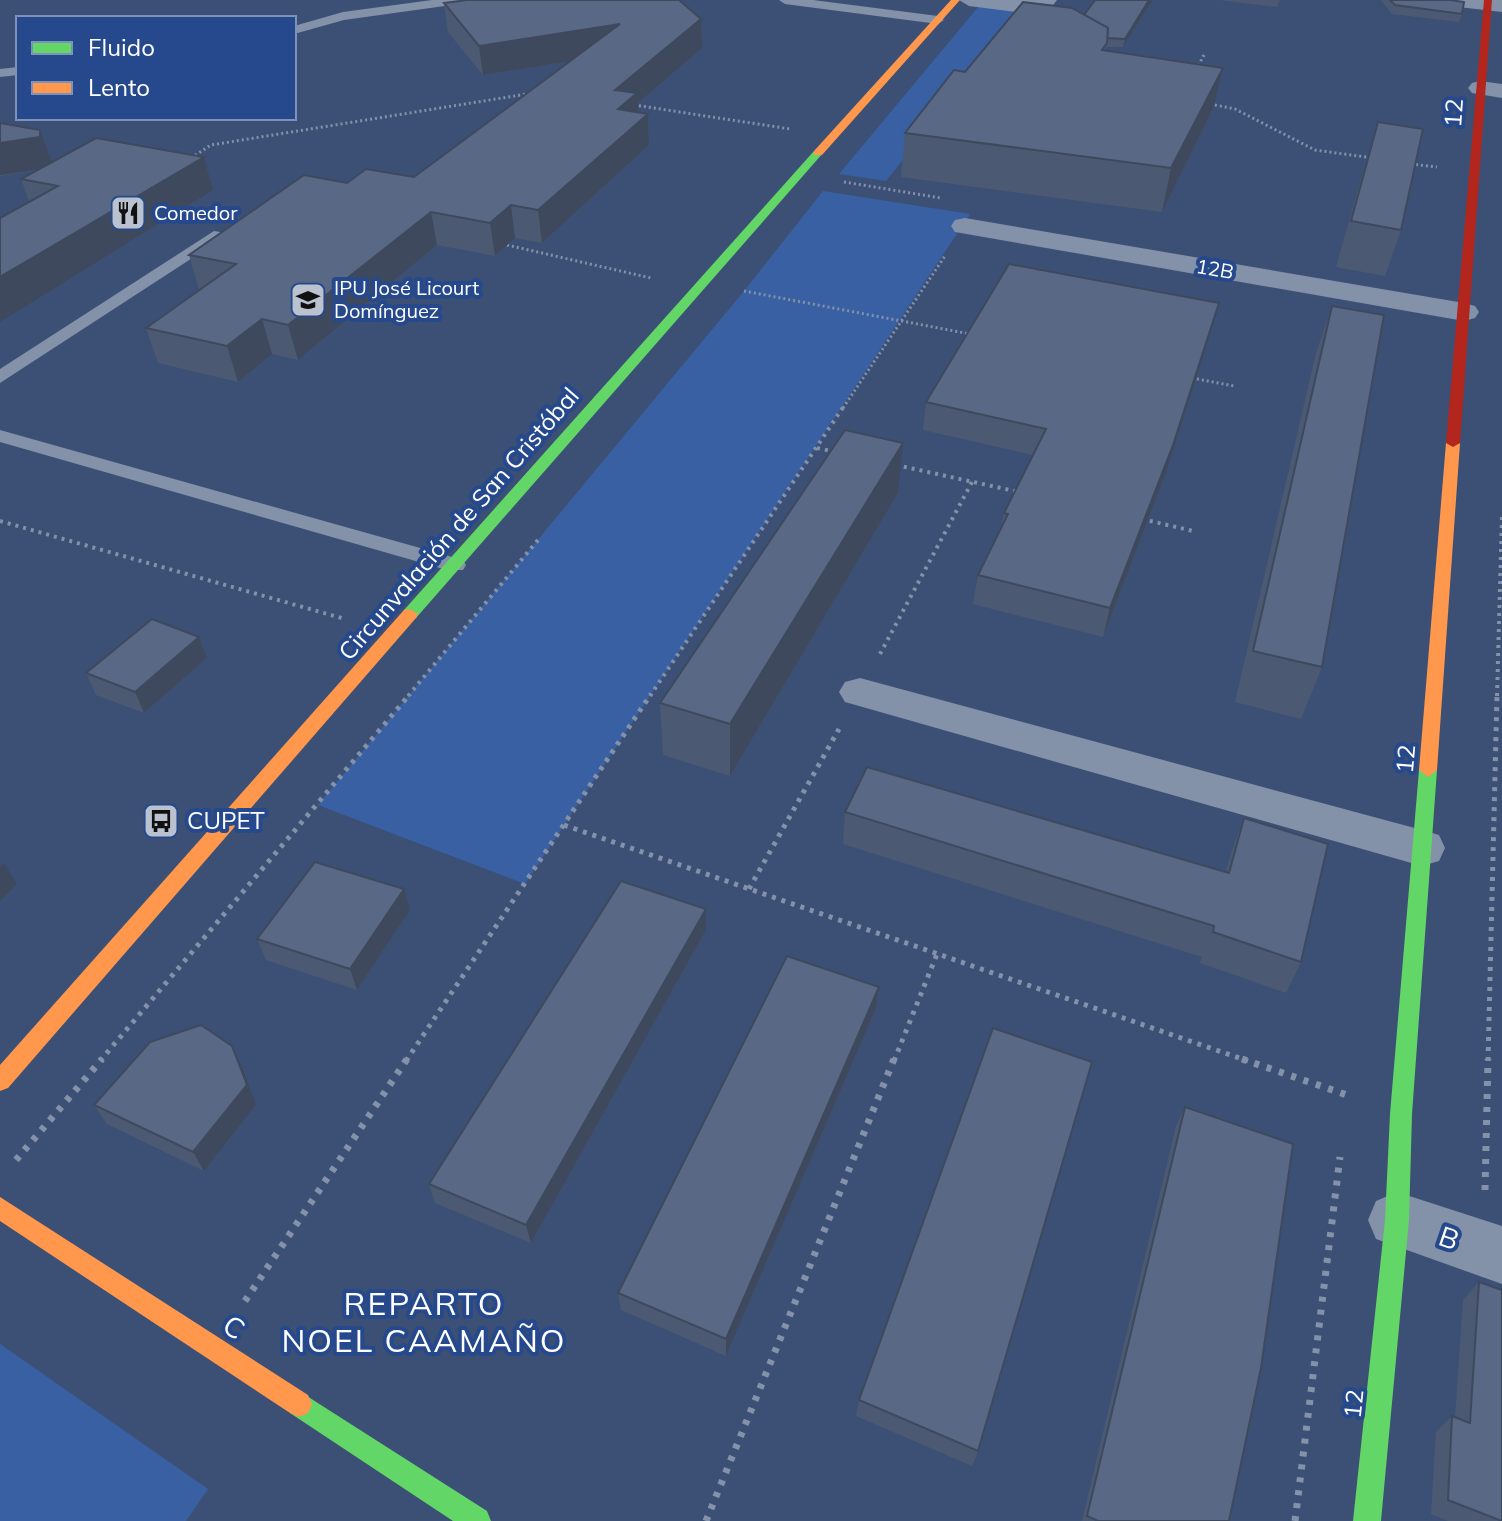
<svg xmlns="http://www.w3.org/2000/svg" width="1502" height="1521" font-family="Mulish,sans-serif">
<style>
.green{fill:#3960a2}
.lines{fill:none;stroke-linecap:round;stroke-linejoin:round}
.path-far3{stroke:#8391a9;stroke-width:3;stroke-dasharray:2 3;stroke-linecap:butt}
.path-far2{stroke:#8391a9;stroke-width:4;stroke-dasharray:3 5;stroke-linecap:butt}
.path-far1{stroke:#8391a9;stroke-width:5;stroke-dasharray:4 6;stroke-linecap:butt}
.path{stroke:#8391a9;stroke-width:7;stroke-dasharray:5 8;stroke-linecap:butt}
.lane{fill:#8391a9;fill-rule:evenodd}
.street{fill:#8391a9;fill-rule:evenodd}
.fast{fill:#63d668;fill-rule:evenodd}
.slow{fill:#ff974d;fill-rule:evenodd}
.jam{fill:#b3261e;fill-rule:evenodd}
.wall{fill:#4c5972}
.shaded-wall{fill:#3e495d}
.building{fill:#586885;stroke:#3e495d;stroke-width:2}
.labels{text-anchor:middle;stroke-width:8;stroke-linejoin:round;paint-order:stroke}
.far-poi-label{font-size:20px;fill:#fff;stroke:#25498c;text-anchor:start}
.far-street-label{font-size:20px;fill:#fff;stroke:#25498c}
.street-label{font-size:24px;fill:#fff;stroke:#25498c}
.poi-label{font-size:24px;fill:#fff;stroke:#25498c;text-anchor:start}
.near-street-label{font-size:28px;fill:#fff;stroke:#25498c}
.near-neighbourhood-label{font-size:32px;letter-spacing:2px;fill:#fff;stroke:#25498c}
</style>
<rect width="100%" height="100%" fill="#3c5075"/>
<!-- green -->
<g class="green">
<polygon points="984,0 1030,0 886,181 839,174"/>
<polygon points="823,191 970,214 525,884 318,805 744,291"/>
<polygon points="0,1344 208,1489 186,1521 0,1521"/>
</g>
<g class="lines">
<!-- path-far3 -->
<g class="path-far3">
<polyline points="1196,70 1205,53"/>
<polyline points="1210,104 1235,109 1315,150 1373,158"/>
<polyline points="634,105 790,129"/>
<polyline points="191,158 211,145 533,93"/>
<polyline points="1411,164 1437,167"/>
<polyline points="844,182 941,198"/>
<polyline points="507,245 651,278"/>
<polyline points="744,291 970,334"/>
<polyline points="1192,378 1234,386"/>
<polyline points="843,408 945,256"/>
</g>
<!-- path-far2 -->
<g class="path-far2">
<polyline points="817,448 836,452"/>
<polyline points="896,465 1019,492"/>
<polyline points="1142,519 1193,531"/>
<polyline points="0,521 345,619"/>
<polyline points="880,654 972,482"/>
<polyline points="408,696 538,540"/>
<polyline points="650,696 844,406"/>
<polyline points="1497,696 1502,515"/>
</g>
<!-- path-far1 -->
<g class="path-far1">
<polyline points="564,825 1248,1061"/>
<polyline points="749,889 839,729"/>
<polyline points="100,1061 410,694"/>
<polyline points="406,1061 651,694"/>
<polyline points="894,1061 937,954"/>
<polyline points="1488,1061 1497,694"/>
</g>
<!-- path -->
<g class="path">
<polyline points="1242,1059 1350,1096"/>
<polyline points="16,1160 102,1059"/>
<polyline points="1485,1190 1488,1059"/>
<polyline points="245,1301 407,1059"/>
<polyline points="706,1521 894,1059"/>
<polyline points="1295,1521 1340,1157"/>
</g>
<!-- lane -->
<g class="lane">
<polygon points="432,0 465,0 459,4 344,20 294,34 294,26 343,12"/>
<polygon points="779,0 813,0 938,16 944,20 938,24 785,4"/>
<polygon points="18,67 18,75 0,77 0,69"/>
<polygon points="214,231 220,232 222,236 220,240 0,383 0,369"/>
<polygon points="0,430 463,560 466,565 463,570 447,570 0,442"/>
</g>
<!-- street -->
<g class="street">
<polygon points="959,0 1057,0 1047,13 1040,15 969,6"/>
<polygon points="1440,0 1502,0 1502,12 1450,6"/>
<polygon points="1480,81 1502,84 1502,98 1472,93 1468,88 1472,83"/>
<polygon points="965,218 1464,303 1475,306 1479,312 1475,318 1464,321 955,232 951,226 955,220"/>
<polygon points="860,678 1422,830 1439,835 1445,848 1439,861 1422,866 845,702 839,692 845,682"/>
<polygon points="1397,1192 1502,1226 1502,1284 1376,1239 1368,1220 1376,1201"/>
</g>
<!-- fast -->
<g class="fast">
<polygon points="814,151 823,153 416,618 404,618 402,614 404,610"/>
<polygon points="1428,763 1437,770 1412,1114 1409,1220 1381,1521 1353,1521 1385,1220 1390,1114 1419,770"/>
<polygon points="299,1391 487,1511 491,1521 453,1521 290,1413 286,1404 290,1395"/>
</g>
<!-- slow -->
<g class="slow">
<polygon points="951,0 960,0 822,155 814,155 814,151"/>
<polygon points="1453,439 1460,443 1437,770 1428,777 1419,770 1446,443"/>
<polygon points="410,609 418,614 416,618 8,1088 0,1091 0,1065 404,610"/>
<polygon points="0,1197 308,1395 312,1404 308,1413 299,1417 290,1413 0,1221"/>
</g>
<!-- jam -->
<polygon class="jam" points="1484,0 1492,0 1460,443 1453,447 1446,443"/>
</g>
<!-- wall -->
<g class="wall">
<polygon points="1153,0 1123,47 1106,47 1105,51 1213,109 1162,212 901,177 905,133 965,72 1084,15"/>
<polygon points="1219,0 1280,0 1277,7"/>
<polygon points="1381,0 1450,0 1462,14 1459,22 1392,14"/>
<polygon points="444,3 701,19 702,48 638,103 638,112 648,114 649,145 542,243 515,238 495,256 437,245 298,360 272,354 238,382 158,363 146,328 201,289 199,289 189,255 347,183 414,177 570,61 483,75 448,32"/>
<polygon points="1378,122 1401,230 1385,276 1336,267 1365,165"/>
<polygon points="0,123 51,160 51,162 204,157 213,190 29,202 21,179 38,170 0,176"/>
<polygon points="1332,306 1322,667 1301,719 1235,702 1316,353"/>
<polygon points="1212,329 1166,473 1103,637 973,604 978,575 1001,528 1004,513 1033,455 923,430 926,402"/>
<polygon points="898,493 730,776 663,755 660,703"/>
<polygon points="207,658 144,713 96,695 86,673"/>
<polygon points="845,812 1226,872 1232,850 1244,818 1301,962 1286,993 1200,963 1202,957 843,844"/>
<polygon points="706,909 706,930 531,1243 435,1203 429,1184"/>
<polygon points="410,910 357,990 266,960 257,939"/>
<polygon points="879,987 876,1008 726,1356 621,1310 618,1293"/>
<polygon points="242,1066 256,1105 204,1171 107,1124 94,1105"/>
<polygon points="1185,1107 1229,1521 1082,1521 1176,1126"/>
<polygon points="1479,1282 1502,1521 1448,1521 1431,1514 1436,1432 1452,1416 1455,1417 1463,1300"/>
<polygon points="859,1400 978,1451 972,1466 856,1416"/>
</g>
<!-- shaded-wall -->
<g class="shaded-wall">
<polygon points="1149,0 1153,0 1123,47 1125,39"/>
<polygon points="701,19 702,48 638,103 639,122 648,114 649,145 542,243 538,210 615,90"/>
<polygon points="620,24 622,53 483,75 479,46"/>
<polygon points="1223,68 1213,109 1162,212 1171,168"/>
<polygon points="40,130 51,160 51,168 0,175 0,143"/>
<polygon points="204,157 213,190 0,322 0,277"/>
<polygon points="511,205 515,238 495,256 490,223"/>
<polygon points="431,212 437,245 298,360 288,325"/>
<polygon points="1219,303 1212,329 1166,473 1103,637 1110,608"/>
<polygon points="262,319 272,354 238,382 227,346"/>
<polygon points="903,443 898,493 730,776 730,724"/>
<polygon points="199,637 207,658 144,713 135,692"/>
<polygon points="4,863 17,884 0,901 0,867"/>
<polygon points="404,889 410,910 357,990 350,969"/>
<polygon points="706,909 706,930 531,1243 526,1225"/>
<polygon points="879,987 876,1008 726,1356 726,1339"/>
<polygon points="232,1046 242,1066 256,1105 204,1171 193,1152"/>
</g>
<!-- building -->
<g class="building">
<polygon points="467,0 679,0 701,19 615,90 637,93 618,109 648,114 538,210 511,205 490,223 431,212 288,325 262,319 227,346 146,328 236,264 189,255 304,175 347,183 366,169 414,177 620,24 479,46 444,3"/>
<polygon points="1095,0 1149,0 1125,39 1107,38 1108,28 1084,15"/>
<polygon points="1390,0 1450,0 1464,2 1462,14 1395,5"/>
<polygon points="1023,2 1072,8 1108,28 1107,43 1102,50 1223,68 1171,168 905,133 954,70 965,72"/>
<polygon points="1378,122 1423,129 1401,230 1351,221"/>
<polygon points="0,123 40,130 40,137 0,143"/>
<polygon points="96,138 204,157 0,277 0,218 58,186 21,179"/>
<polygon points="1009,264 1219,303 1173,445 1110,608 978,575 1008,514 1004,513 1046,429 926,402"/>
<polygon points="1332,306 1384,315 1322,667 1253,651"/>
<polygon points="845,430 903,443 730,724 660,703"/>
<polygon points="152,619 199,637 135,692 86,673"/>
<polygon points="867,767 1229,873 1244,818 1328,844 1301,962 1213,932 1214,926 845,812"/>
<polygon points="315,862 404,889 350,969 257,939"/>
<polygon points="621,881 706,909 526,1225 429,1184"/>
<polygon points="787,956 879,987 726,1339 618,1293"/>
<polygon points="201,1025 232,1046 247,1085 193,1152 94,1105 150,1042"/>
<polygon points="993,1028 1092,1062 978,1451 859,1400"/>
<polygon points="1185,1107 1293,1144 1261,1368 1229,1521 1098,1521 1087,1516"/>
<polygon points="1479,1282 1502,1290 1502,1521 1448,1500 1452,1416 1470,1423"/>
</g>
<!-- icons -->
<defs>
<symbol id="restaurant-square" viewBox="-11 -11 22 22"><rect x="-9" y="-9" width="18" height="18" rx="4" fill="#bbc2cf" stroke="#25498c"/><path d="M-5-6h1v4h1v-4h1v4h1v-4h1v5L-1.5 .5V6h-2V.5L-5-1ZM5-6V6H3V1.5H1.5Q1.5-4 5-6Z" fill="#111"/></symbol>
<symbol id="school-square" viewBox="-11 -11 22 22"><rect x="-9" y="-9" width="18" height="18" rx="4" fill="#bbc2cf" stroke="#25498c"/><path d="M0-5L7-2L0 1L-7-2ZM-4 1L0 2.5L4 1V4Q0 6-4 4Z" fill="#111"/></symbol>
<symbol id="bus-square" viewBox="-11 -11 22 22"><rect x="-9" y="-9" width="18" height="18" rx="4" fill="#bbc2cf" stroke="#25498c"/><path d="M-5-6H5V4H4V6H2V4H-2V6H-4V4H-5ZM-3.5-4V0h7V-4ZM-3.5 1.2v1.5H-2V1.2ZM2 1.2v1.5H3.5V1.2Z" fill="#111"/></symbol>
</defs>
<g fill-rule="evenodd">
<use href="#restaurant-square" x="108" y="193" width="40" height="40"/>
<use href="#school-square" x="288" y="280" width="40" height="40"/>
<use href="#bus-square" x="141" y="801" width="40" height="40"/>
</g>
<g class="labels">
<!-- far-poi labels -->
<g class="far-poi-label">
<text x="154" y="220">Comedor</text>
<text x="334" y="295">IPU José Licourt<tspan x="334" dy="23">Domínguez</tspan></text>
</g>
<!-- far-street labels -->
<g class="far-street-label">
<text transform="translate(1215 269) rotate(10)" y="7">12B</text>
</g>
<!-- street labels -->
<g class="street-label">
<text transform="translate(1454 113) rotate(-86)" y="8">12</text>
<text transform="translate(459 524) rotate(-49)" y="8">Circunvalación de San Cristóbal</text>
<text transform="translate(1406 759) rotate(-85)" y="8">12</text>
<text transform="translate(1354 1404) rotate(-84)" y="8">12</text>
</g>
<!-- poi labels -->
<g class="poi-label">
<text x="187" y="829">CUPET</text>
</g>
<!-- near-street labels -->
<g class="near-street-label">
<text transform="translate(1449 1238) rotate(19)" y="10">B</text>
<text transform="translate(234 1327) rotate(33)" y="10">C</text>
</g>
<!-- near-neighbourhood labels -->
<g class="near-neighbourhood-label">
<text x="424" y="1315">REPARTO<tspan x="424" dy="37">NOEL CAAMAÑO</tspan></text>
</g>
</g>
<!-- legend -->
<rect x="16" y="16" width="280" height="104" fill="#25498c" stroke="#7c92ba" stroke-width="2"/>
<rect x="32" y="42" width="40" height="12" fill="#63d668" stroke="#7c92ba" stroke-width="2"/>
<text x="88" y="56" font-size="24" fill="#ffffff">Fluido</text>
<rect x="32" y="82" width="40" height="12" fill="#ff974d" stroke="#7c92ba" stroke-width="2"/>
<text x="88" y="96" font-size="24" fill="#ffffff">Lento</text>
</svg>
